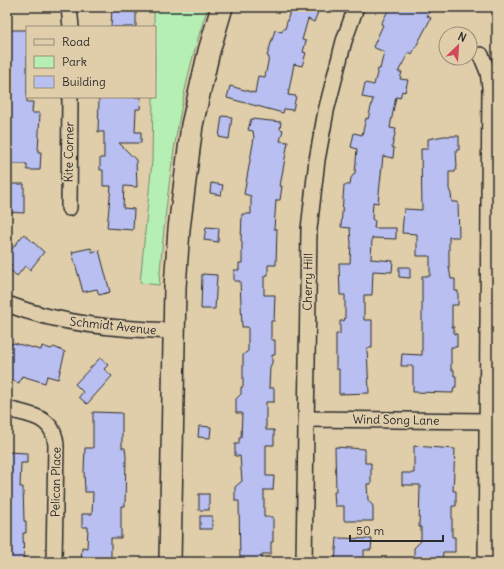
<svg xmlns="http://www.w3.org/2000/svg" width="504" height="569" font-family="Delius,sans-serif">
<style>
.green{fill:#b6efb3;stroke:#708d6f}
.building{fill:#b9c0f1;stroke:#2b2b2b}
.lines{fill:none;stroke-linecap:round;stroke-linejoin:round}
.minor-casing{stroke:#2b2b2b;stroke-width:18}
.secondary-casing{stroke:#2b2b2b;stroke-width:24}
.minor{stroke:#e0ceab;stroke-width:15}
.secondary{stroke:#e0ceab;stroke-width:21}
.labels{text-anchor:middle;stroke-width:3;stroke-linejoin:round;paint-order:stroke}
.street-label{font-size:12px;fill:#2b2b2b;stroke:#e0ceab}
</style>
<rect width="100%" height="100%" fill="#e0ceab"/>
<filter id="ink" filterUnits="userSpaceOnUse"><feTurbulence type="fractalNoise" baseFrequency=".025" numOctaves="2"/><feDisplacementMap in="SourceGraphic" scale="8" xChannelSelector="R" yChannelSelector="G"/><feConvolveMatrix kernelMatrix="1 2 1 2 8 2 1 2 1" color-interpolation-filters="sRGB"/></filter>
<g filter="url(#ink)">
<!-- green -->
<path class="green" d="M154 7H208C178 93 166 194 159 285L140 283 152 161 153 97H155Z"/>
<!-- building -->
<g class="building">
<polygon points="291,7 320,7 314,22 308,19 302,40 306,41 303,52 306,53 302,66 294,64 288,95 296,96 293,110 284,109 283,113 227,98 230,86 255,93 258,76 265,77 269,57 267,56 275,30 282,32 283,29 285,29"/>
<polygon points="390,7 432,7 427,16 431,18 412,54 409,52 398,72 402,72 400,79 408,80 405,92 402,91 400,98 396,97 391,122 390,128 396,129 392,147 394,148 393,158 383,156 378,203 373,202 372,219 375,221 374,228 396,228 396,239 372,238 371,259 393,261 392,272 373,271 372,295 364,295 364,320 372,320 372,348 367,348 369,393 339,394 339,369 336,369 336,334 340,334 340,321 344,321 345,317 345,295 340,295 339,263 350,263 351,244 350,228 341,227 344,185 350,185 351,178 355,173 357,149 351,147 354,133 362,135 366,118 368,119 373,99 362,97 365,83 374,85 378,69 380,69 384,52 373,47 383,25 381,24"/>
<polygon points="112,8 136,9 136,27 111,27"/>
<polygon points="7,30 27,30 27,102 33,102 32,113 40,113 38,152 41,152 40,170 27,170 27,164 7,164"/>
<polygon points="99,97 141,97 140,109 136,109 135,132 141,132 141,143 119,143 136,160 137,187 124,186 123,208 134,209 133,230 107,228 111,186 103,186 103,170 100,170 100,158 104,158 104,132 98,132"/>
<polygon points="222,116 232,117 229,139 219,137"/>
<polygon points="251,119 281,122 280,129 283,130 280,141 288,142 280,186 282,186 280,200 276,200 274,229 277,229 276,265 268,265 268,275 264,276 264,295 275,295 274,321 271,321 271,340 275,340 275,355 272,355 272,363 270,367 269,388 274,388 274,402 266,402 266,430 274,430 274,445 266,445 266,476 274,476 273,490 264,490 264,517 273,517 273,542 271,542 271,554 262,554 262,562 240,562 239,501 235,501 235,487 242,481 240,456 235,456 235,444 239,444 239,438 241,438 242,413 236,413 236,399 241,394 241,387 243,387 243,355 248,351 248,327 242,327 240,281 234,281 234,270 239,270 239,263 242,263 242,241 241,241 242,214 251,214 251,196 244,194 254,138 253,131 248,130"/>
<polygon points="444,136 459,136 459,150 456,150 457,167 455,172 449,172 449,189 451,194 452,202 458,202 459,237 449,237 449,267 451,279 455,279 455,291 458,291 458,305 452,305 452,327 454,327 454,334 457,334 457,347 451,347 451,370 454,370 454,376 456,376 456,387 454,387 453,393 413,392 413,366 401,366 402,354 422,355 422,276 430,276 430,256 417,256 417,234 402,233 404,209 422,210 421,149 428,149 428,139"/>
<polygon points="211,183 223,185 221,195 210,193"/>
<polygon points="7,184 24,184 24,213 7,212"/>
<polygon points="206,227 219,228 218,242 204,240"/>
<polygon points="24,234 44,252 30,270 25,266 17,276 9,269 12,265 7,260 7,255"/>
<polygon points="91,248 92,252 99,250 110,292 99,295 97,289 83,292 72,252"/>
<polygon points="399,267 410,267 410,278 399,277"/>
<polygon points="202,274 217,275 215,309 201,309"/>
<polygon points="14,343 41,350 42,346 51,349 54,347 65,352 58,379 47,376 45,383 22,376 19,383 7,379 7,352 9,345"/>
<polygon points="100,358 108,365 104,369 112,376 87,404 79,397 83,392 75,384"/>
<polygon points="93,412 122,413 122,448 125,448 126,456 125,506 121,506 121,538 111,538 111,562 85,562 85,560 81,560 82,547 87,548 88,527 82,527 82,514 92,514 93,492 85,492 84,471 85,448 93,448"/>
<polygon points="199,426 211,427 210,438 198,437"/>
<polygon points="414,446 455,449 453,491 456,491 456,506 452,506 452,537 455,537 455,552 443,552 442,562 414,562 414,548 421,541 421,527 419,527 420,485 402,485 402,473 414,473"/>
<polygon points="335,447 365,449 365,463 371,463 371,484 367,484 368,500 373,506 373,521 346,521 344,520 344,506 335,506 334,492 336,492"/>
<polygon points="7,452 27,453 27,463 21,463 20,487 23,487 24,521 26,521 26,533 23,533 24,562 7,562"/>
<rect x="199" y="494" width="10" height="16"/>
<rect x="200" y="516" width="12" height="13"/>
<polygon points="337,538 372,539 371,550 364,550 364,562 335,562"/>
</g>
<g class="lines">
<defs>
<g id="minor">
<polyline points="69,7 71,27"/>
<polyline points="481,55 488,72 490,87 486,562"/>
<polyline points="69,208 70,97"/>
<path d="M7 304C62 325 117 329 175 331"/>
<path d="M7 409C30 415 54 416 56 445L54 562"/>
<polyline points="306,419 487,421"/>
<polyline points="304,562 309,229 317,160 326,111 344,41 356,7"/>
</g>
<polyline id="secondary" points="170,562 175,287 179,229 192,125 209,51 222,7"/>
</defs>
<!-- minor casing -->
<use href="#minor" class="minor-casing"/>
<!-- secondary casing -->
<use href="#secondary" class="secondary-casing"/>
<!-- minor -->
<use href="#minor" class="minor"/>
<!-- secondary -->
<use href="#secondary" class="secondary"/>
</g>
</g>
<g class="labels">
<!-- street labels -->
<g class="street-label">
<text transform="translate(69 152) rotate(-89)" y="4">Kite Corner</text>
<text transform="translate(308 282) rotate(-89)" y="4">Cherry Hill</text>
<text transform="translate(113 326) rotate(6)" y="4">Schmidt Avenue</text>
<text transform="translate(396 420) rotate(1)" y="4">Wind Song Lane</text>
<text transform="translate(56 482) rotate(-89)" y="4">Pelican Place</text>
</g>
</g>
<!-- margin -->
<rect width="504" height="569" fill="none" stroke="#e0ceab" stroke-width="24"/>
<rect x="12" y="12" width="480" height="545" fill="none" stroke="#2b2b2b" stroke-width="1.5" filter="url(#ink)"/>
<!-- legend -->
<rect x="26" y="26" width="130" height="72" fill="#e0ceab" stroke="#988d78"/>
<rect x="34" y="39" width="20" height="6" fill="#e0ceab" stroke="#988d78"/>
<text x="62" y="46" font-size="12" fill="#2b2b2b">Road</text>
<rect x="34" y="56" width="20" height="12" fill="#b6efb3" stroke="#988d78"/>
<text x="62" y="66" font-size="12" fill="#2b2b2b">Park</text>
<rect x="34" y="76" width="20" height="12" fill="#b9c0f1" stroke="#988d78"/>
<text x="62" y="86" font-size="12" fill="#2b2b2b">Building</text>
<!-- north arrow -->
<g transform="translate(458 46) rotate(25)"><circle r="19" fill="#e0ceab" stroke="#988d78"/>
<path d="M0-3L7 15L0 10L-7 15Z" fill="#d1495b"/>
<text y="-6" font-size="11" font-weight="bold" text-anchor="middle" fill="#2b2b2b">N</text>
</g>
<!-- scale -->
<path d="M350 535v6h93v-6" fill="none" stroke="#2b2b2b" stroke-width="2"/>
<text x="356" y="535" font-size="12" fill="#2b2b2b" stroke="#e0ceab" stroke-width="3" paint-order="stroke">50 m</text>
</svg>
